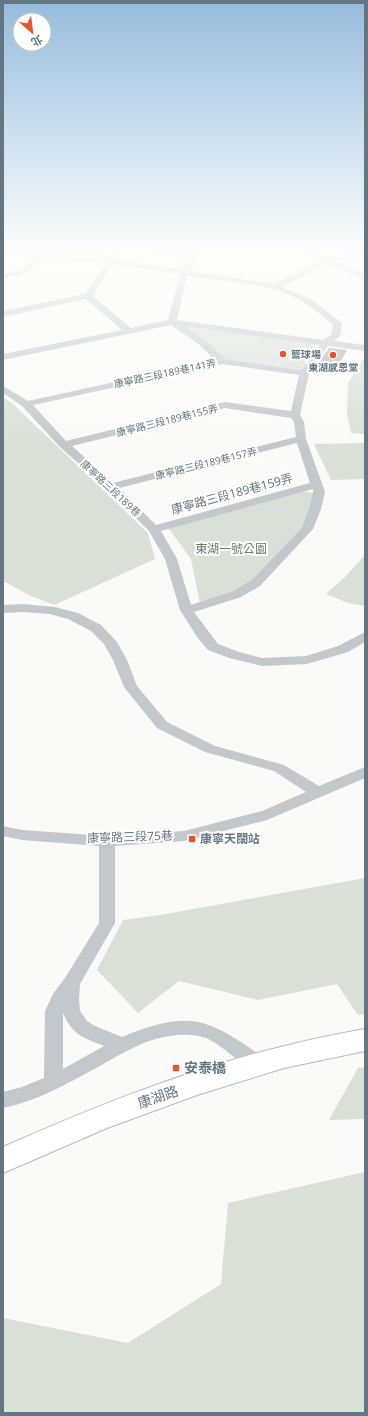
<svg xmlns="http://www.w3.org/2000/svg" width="368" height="1416" font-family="'Noto Sans','Noto Sans TC',sans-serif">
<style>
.built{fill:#e8e9e9}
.green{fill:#dadfd7}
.building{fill:#aab3b9}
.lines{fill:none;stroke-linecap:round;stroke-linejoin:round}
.secondary-casing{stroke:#b3babf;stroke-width:2}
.street{fill:#c3c8cc;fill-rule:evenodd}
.secondary{fill:#fff;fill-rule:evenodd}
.poi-dot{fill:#e4572e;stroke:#fff;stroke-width:1.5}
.labels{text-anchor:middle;stroke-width:4;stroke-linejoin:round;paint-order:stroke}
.far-poi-label{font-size:10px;font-weight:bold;fill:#657683;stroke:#fff;text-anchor:start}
.far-street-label{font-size:10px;fill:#657683;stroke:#fff}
.street-label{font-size:12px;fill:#657683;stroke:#fff}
.park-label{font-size:12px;fill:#687a64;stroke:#fff}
.poi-label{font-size:12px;font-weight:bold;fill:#657683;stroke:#fff;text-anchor:start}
.near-poi-label{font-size:14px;font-weight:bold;fill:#657683;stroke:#fff;text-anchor:start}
.near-street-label{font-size:14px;fill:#657683;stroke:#fff}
</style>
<rect width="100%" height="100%" fill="#fafaf8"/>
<!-- built -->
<polygon class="built" points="3,248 110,248 102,258 3,250"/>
<!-- green -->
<g class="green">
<polygon points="180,324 314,344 301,370 225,359 207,344"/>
<polygon points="365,356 365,434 351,433 347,414 348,383"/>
<polygon points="3,397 13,404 148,533 155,559 54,605 31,596 3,581"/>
<polygon points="365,443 365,479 331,480 314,444"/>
<polygon points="300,491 314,493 316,515 249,584 200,604 191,559 167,526"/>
<polygon points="365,555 365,606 348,603 326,594 345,577"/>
<polygon points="365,878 365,1014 358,1015 337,984 258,1000 179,981 138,1013 97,970 123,920 160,915"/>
<polygon points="365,1067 365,1119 329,1120 358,1068"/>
<polygon points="365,1172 365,1413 3,1413 3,1318 128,1343 221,1284 228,1203"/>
</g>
<!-- building -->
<polygon class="building" points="329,348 347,350 339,364 319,362"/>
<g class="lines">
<defs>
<path id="secondary" d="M365 1029V1051L284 1068 197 1095 107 1128 3 1173V1147C94 1107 188 1069 285 1046 311 1039 338 1034 365 1029Z"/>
</defs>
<!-- secondary casing -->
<use href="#secondary" class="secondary-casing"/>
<!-- street -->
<g class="street">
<path d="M120 248H141L192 254 196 248H204L189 271 274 284 320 261 295 250 294 248H304L327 258 365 251V255L335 261 365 274V279L327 264 282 287 312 300 341 322 342 324 340 336 334 341 365 345V351L328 346 309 373 300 415 304 422 306 439 325 492 321 509 313 529 260 586 241 597 194 612 218 644 239 652 262 658 306 656 338 646 365 632V642L348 652 307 664 262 666 229 658 208 650 197 637 180 610 165 559 149 531 107 489 60 447 22 406 3 393V386L28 401 215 360 201 346 171 325 3 360V354L122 330 86 299 3 317V311L85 294 106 263 43 258 26 274 3 278V274L20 270 34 258 3 255V251L109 258 112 253H115L119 255 116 259 182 270 189 259 124 250ZM113 264 180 274 168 320 131 328 93 296ZM187 276C216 280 245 282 273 289 295 295 316 309 333 325L331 335 323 340 177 320ZM185 326 320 345 301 370 225 359 207 342ZM222 364 299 375 291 411 225 402 66 441 33 405ZM225 408 291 418 294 422 296 437 113 483 72 446ZM297 443 310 483 156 525 119 488ZM313 489V492L309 509 302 528 252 580 233 591 191 605 177 559 161 531Z"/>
<path d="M23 604 55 607 78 613 101 625 117 642 127 660 137 686 167 722 215 746 284 765 319 786 365 767V778L267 820 184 841 115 846V923L80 984 79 1000 80 1011 87 1021 95 1026 122 1037C191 1009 207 1018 266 1059L268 1064 266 1069C262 1071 260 1072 257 1071 243 1068 223 1045 206 1038 194 1034 182 1034 170 1036 144 1039 120 1055 98 1067 67 1084 37 1101 3 1108V1092L22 1087 44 1078 45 1011 53 994 65 978 99 923V846L22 840 3 836V826L22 830 107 836 184 831 262 811 306 792 274 771 205 752 157 728 124 687 113 660 104 644 91 631 68 619 50 614 23 612 3 613V605ZM63 1013C72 1035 84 1038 104 1046L63 1069Z"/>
</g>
<!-- secondary -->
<use href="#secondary" class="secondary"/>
</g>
<!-- sky -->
<linearGradient id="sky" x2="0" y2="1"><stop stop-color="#96bcdc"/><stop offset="0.56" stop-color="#fdfdfc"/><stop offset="1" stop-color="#fdfdfc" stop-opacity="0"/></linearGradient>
<rect width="368" height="446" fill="url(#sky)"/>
<!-- markers -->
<g class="poi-dot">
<circle cx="283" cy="354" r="4"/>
<circle cx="333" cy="355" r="4"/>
<rect x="188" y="835" width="8" height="8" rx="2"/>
<rect x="172" y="1064" width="8" height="8" rx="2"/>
</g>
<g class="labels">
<!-- far-poi labels -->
<g class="far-poi-label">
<text x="291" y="358">籃球場</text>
<text x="333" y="371" text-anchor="middle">東湖感恩堂</text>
</g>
<!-- far-street labels -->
<g class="far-street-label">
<text transform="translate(165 373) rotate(-12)" y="4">康寧路三段189巷141弄</text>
<text transform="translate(167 420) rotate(-14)" y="4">康寧路三段189巷155弄</text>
<text transform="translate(206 463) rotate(-14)" y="4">康寧路三段189巷157弄</text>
<text transform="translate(111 488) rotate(43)" y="4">康寧路三段189巷</text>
</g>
<!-- street labels -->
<g class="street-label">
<text transform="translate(232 494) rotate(-15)" y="4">康寧路三段189巷159弄</text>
<text transform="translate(130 837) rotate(-2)" y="4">康寧路三段75巷</text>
</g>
<!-- park labels -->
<g class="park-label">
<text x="231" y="553">東湖一號公園</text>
</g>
<!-- poi labels -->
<g class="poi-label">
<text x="200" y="843">康寧天闊站</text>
</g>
<!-- near-poi labels -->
<g class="near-poi-label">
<text x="184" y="1073">安泰橋</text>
</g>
<!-- near-street labels -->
<g class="near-street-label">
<text transform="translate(158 1097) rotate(-19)" y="5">康湖路</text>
</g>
</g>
<!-- border -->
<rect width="368" height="1416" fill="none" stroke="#657683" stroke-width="8"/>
<!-- north arrow -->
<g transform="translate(32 32) rotate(152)"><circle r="19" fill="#ffffff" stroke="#c1c8cd"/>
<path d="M0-3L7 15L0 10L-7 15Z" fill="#e4572e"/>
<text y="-6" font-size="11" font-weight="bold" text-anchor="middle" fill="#657683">北</text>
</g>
</svg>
